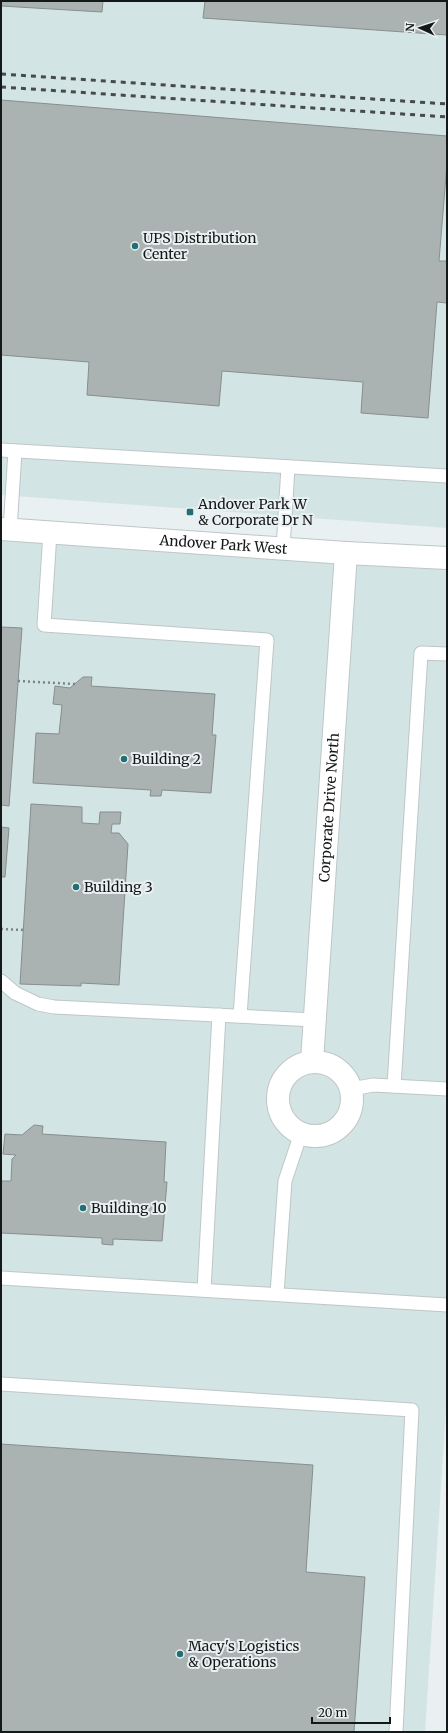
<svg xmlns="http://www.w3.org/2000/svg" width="448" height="1733" font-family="Merriweather,serif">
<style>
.built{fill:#d3e4e4}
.building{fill:#abb2b2;stroke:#878e8e}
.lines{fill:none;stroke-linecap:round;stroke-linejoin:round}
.service-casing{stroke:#bfc6c7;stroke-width:15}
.minor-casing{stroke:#bfc6c7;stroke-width:24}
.tertiary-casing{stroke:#bfc6c7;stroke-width:24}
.path{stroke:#7e8383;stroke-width:2.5;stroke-dasharray:2 3;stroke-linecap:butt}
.service{stroke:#fff;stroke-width:13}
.minor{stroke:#fff;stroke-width:22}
.tertiary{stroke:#fff;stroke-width:22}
.rail{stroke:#464a4b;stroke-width:3;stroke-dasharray:5 5;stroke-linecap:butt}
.poi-dot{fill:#246f73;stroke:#e9f0f1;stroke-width:1.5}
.labels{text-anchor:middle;stroke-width:4;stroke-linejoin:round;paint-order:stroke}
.poi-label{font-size:14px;fill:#151818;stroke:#e9f0f1;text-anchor:start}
.street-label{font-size:14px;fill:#151818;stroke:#e9f0f1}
</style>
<rect width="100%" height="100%" fill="#e9f0f1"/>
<!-- built -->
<g class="built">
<polygon points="1,1 447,1 447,528 1,495"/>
<polygon points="1,529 447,557 447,1394 425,1732 1,1732"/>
</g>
<!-- building -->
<g class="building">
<polygon points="1,1 103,1 102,12 1,6"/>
<polygon points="205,1 447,1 447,35 203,18"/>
<polygon points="1,100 447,136 447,164 439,261 447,261 447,303 437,302 428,418 361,413 363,382 222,371 219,406 87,395 89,362 1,355"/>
<polygon points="1,627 22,628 9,806 1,805"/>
<polygon points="83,677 92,677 91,686 215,694 212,735 216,735 211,793 162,790 161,796 150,796 151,790 33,783 36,733 59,734 62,705 53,704 55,686 70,688"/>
<polygon points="31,804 82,807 82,823 99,824 100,812 121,812 120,824 112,824 111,833 119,833 128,844 119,985 81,983 81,986 20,984"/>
<polygon points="1,827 9,828 5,877 1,877"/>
<polygon points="34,1125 43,1126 42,1134 166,1142 164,1182 167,1182 162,1241 113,1239 113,1245 102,1244 102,1238 1,1233 1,1181 11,1181 12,1159 16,1155 3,1154 5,1134 22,1135"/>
<polygon points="1,1444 313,1465 306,1572 365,1577 354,1732 1,1732"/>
</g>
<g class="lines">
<defs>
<g id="service">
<polyline points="1,450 447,476"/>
<polyline points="10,530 15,451"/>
<polyline points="50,533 44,625 267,640 240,1016"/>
<polyline points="283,549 288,467"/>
<polyline points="1,981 15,993 38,1004 54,1007 315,1020"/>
<polyline points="394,1086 421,653 447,654"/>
<polyline points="352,1089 373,1085 447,1089"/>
<polyline points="1,1278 447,1305"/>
<polyline points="204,1290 219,1015"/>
<polyline points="277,1294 285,1181 301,1133"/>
<polyline points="1,1384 412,1410 396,1732"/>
</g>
<g id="minor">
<path id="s1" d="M312 1061 346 553"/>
<circle cx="315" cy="1099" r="37"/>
</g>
<g id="tertiary">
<path id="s2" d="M1 529 346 553 447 558"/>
</g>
</defs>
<!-- service casing -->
<use href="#service" class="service-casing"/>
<!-- minor casing -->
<use href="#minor" class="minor-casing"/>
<!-- tertiary casing -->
<use href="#tertiary" class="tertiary-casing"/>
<!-- path -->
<g class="path">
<polyline points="18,681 75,684"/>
<polyline points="1,929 24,930"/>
</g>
<!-- service -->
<use href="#service" class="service"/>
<!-- minor -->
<use href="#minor" class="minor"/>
<!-- tertiary -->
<use href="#tertiary" class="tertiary"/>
<!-- rail -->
<g class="rail">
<polyline points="1,74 447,104"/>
<polyline points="1,87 447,117"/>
</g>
</g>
<!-- markers -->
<g class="poi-dot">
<circle cx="135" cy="246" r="4"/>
<rect x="186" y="508" width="8" height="8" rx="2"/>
<circle cx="124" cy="759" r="4"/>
<circle cx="76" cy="887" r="4"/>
<circle cx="83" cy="1208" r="4"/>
<circle cx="180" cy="1654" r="4"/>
</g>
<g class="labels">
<!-- poi labels -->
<g class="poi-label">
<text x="143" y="243">UPS Distribution<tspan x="143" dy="16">Center</tspan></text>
<text x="198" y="509">Andover Park W<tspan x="198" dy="16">&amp; Corporate Dr N</tspan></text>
<text x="132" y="764">Building 2</text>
<text x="84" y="892">Building 3</text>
<text x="91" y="1213">Building 10</text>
<text x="188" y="1651">Macy's Logistics<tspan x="188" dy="16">&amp; Operations</tspan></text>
</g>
<!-- street labels -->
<g class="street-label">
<text dy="5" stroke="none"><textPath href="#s2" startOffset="223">Andover Park West</textPath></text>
<text dy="5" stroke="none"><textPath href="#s1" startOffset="254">Corporate Drive North</textPath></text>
</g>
</g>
<!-- border -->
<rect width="448" height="1733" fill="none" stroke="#151818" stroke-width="4"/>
<!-- north arrow -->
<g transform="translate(420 28) rotate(273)" stroke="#e9f0f1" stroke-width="3" paint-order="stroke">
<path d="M0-3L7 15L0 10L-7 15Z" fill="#151818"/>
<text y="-6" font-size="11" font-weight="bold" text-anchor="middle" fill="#151818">N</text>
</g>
<!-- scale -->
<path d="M312 1717v6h78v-6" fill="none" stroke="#151818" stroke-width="2"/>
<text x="318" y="1717" font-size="12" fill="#151818" stroke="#e9f0f1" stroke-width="3" paint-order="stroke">20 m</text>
</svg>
